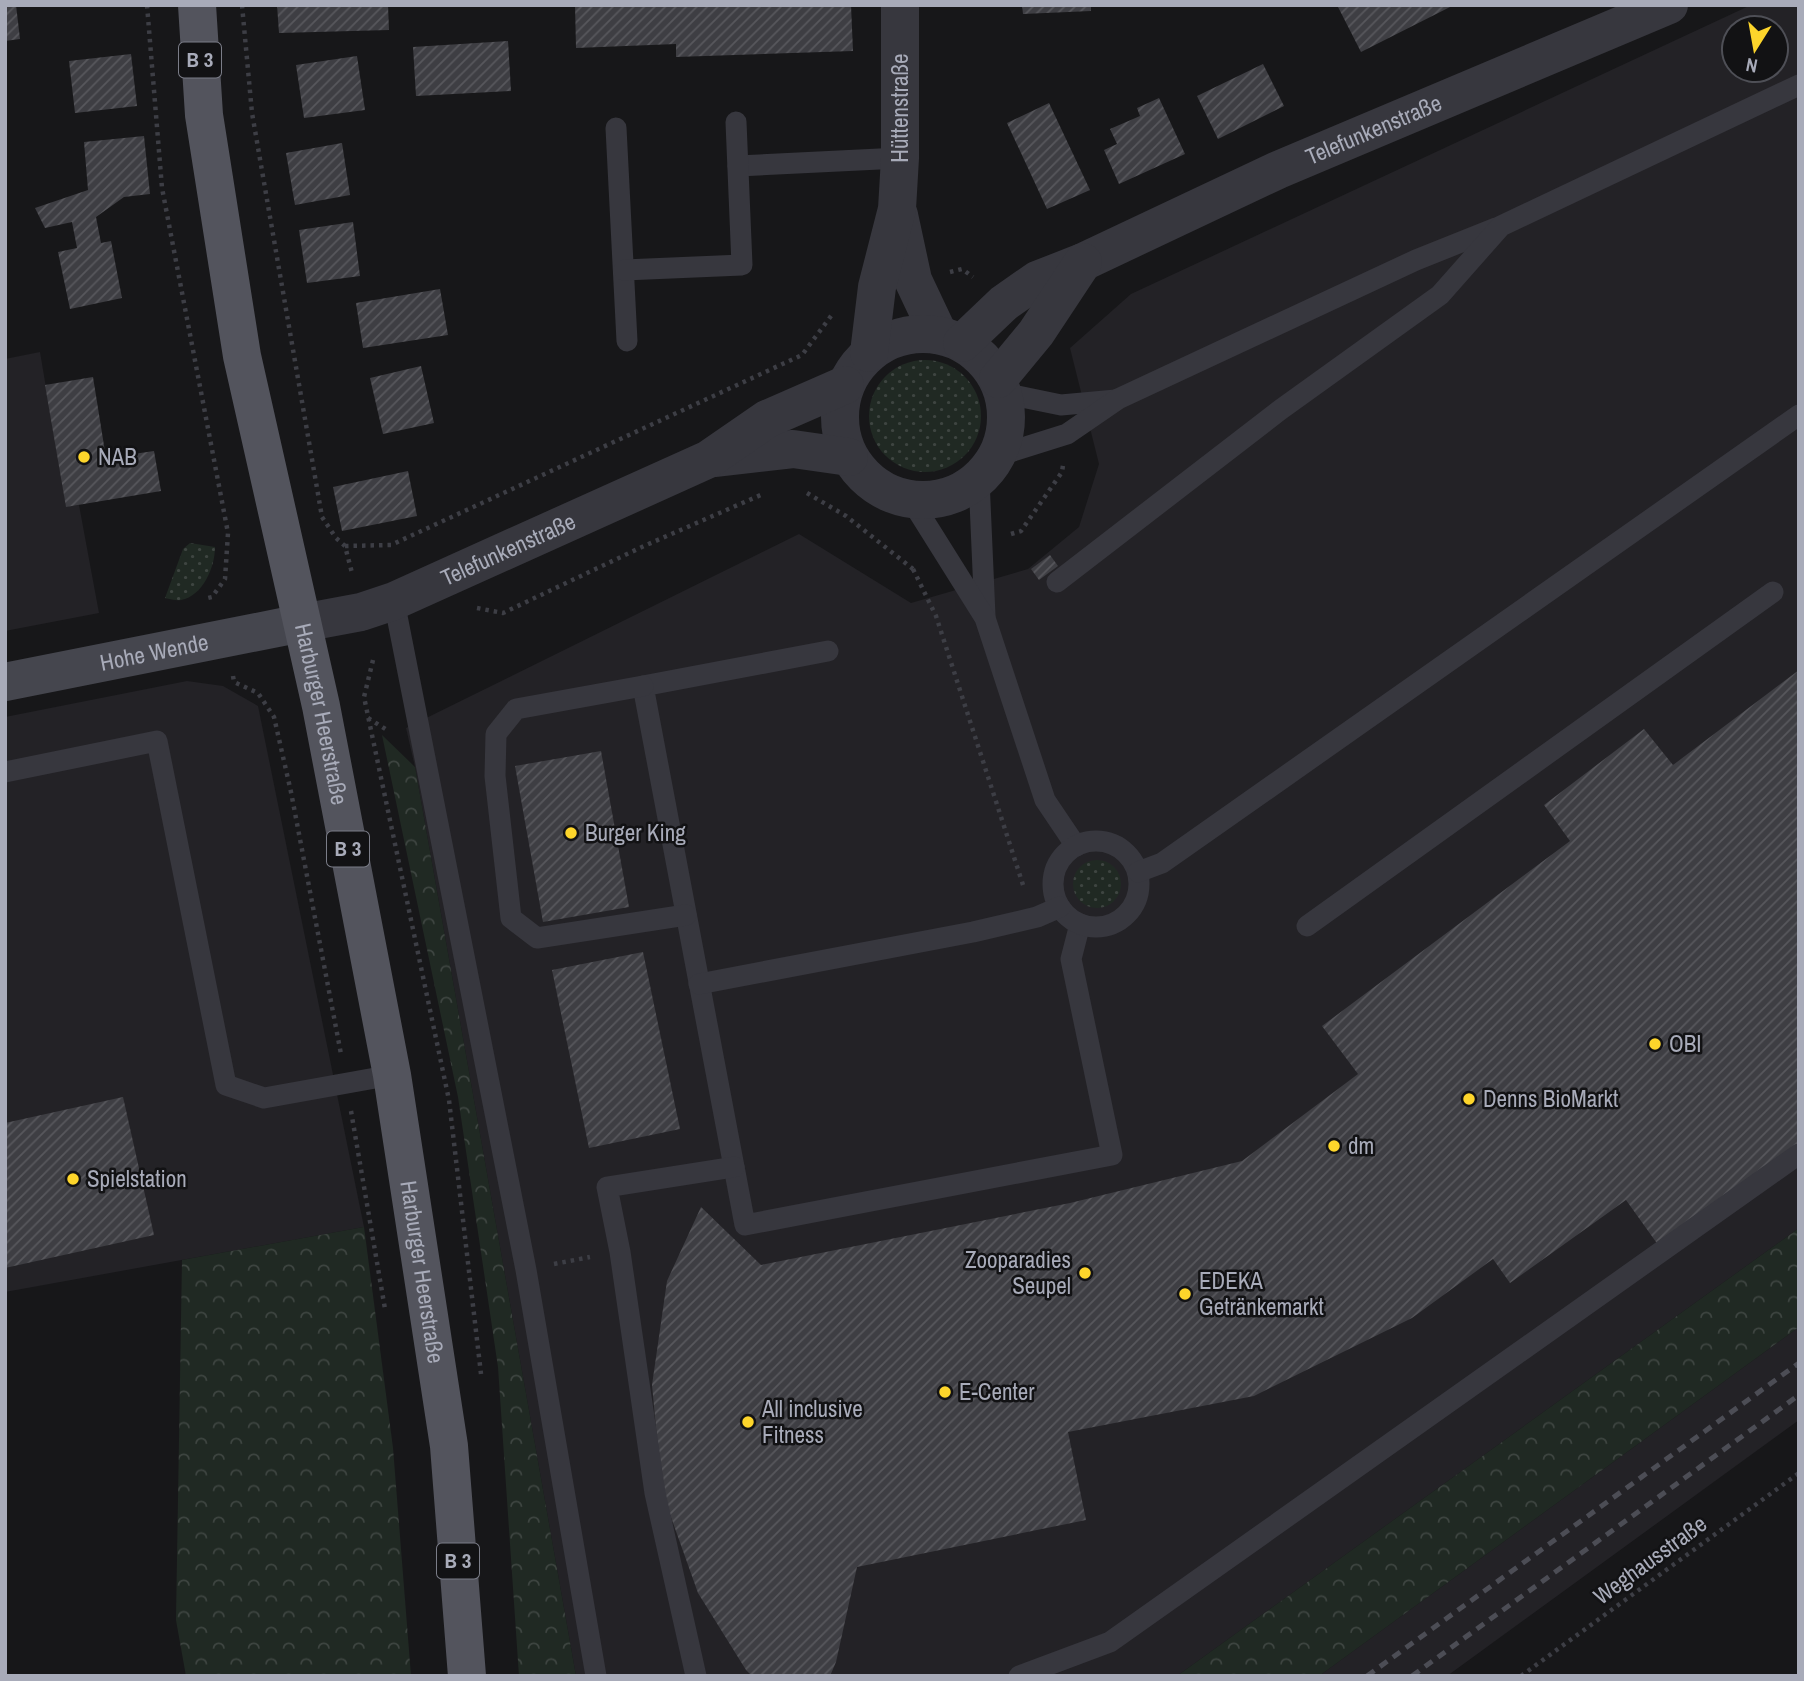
<svg xmlns="http://www.w3.org/2000/svg" width="1804" height="1681" font-family="'Archivo Narrow',sans-serif">
<style>
.built{fill:#232226;fill-rule:evenodd}
.grass{fill:url(#grass-dots)}
.forest{fill:url(#forest-crowns)}
.building{fill:url(#building-hatch)}
.lines{fill:none;stroke-linecap:round;stroke-linejoin:round}
.path{stroke:#3d3e45;stroke-width:4.5;stroke-dasharray:3.5 5;stroke-linecap:butt}
.lane{stroke:#37373e;stroke-width:21}
.street{stroke:#37373e;stroke-width:38}
.secondary{stroke:#45464e;stroke-width:38}
.primary{stroke:#53545d;stroke-width:38}
.rail{stroke:#4c4d55;stroke-width:5;stroke-dasharray:9 7;stroke-linecap:butt}
.poi-dot{fill:#fdd52b;stroke:#121214;stroke-width:2.5}
.labels{text-anchor:middle;stroke-width:5;stroke-linejoin:round;paint-order:stroke}
.shield{fill:#121214;stroke:#7b7d88;stroke-width:2}
.shield-label{font-size:21px;font-weight:bold;fill:#a8abb9}
.street-label{font-size:23px;fill:#a8abb9;stroke:#121214}
.poi-label{font-size:23px;fill:#a8abb9;stroke:#121214;text-anchor:start}
</style>
<defs>
<pattern id="grass-dots" width="8" height="8" patternUnits="userSpaceOnUse" patternTransform="scale(1.75)"><rect width="8" height="8" fill="#202923"/><path d="M2 2h.1M6 6h.1" fill="none" stroke="#3e4541" stroke-width="1.8" stroke-linecap="round"/></pattern>
<pattern id="forest-crowns" width="20" height="18" patternUnits="userSpaceOnUse" patternTransform="scale(1.75)"><rect width="20" height="18" fill="#202923"/><path d="M2 6a3 3 0 1 1 6 0M12 15a3 3 0 1 1 6 0" fill="none" stroke="#3e4541"/></pattern>
<pattern id="building-hatch" width="6" height="6" patternUnits="userSpaceOnUse" patternTransform="scale(1.75)"><rect width="6" height="6" fill="#3e3e43"/><path d="M-1 1l2-2M0 6l6-6M5 7l2-2" fill="none" stroke="#57575c"/></pattern>
</defs>
<rect width="100%" height="100%" fill="#171719"/>
<!-- built -->
<g class="built">
<path d="M1751 5H1799V1228L1177 1676H576L415 767 406 728 799 534 911 603 1028 569 1079 527 1099 464 1070 348 1131 294ZM1734 28H1776V70H1734Z"/>
<polygon points="40,352 66,506 79,505 99,613 5,631 5,359"/>
<polygon points="187,681 223,686 258,706 364,1227 5,1292 5,717"/>
<polygon points="1799,1327 1799,1420 1447,1676 1319,1676"/>
</g>
<!-- grass -->
<g class="grass">
<circle cx="925" cy="416" r="56"/>
<path d="M190 543 215 547C215 567 203 596 181 600 177 601 170 599 165 598L183 549Z"/>
<circle cx="1097" cy="884" r="24"/>
</g>
<!-- forest -->
<g class="forest">
<polygon points="382,735 415,767 576,1676 519,1676 498,1367 458,1097"/>
<polygon points="364,1227 393,1448 411,1676 186,1676 176,1620 182,1260"/>
<polygon points="1799,1228 1799,1327 1319,1676 1177,1676"/>
</g>
<!-- building -->
<g class="building">
<polygon points="5,5 16,5 20,39 5,41"/>
<polygon points="277,5 388,5 389,30 279,33"/>
<polygon points="575,5 851,5 853,51 676,57 676,44 576,48"/>
<polygon points="1022,5 1091,5 1091,11 1023,14"/>
<polygon points="1337,5 1454,5 1361,52"/>
<polygon points="508,41 511,91 416,96 413,47"/>
<polygon points="131,54 137,106 75,113 69,61"/>
<polygon points="357,56 365,110 304,118 296,65"/>
<polygon points="1263,64 1284,106 1218,139 1197,96"/>
<polygon points="1159,98 1185,154 1119,184 1104,150 1117,144 1110,129 1140,116 1137,108"/>
<polygon points="1049,103 1090,190 1047,209 1007,123"/>
<polygon points="144,136 150,194 124,197 96,217 101,243 111,241 122,298 70,309 58,252 77,248 72,222 45,228 35,208 88,190 84,142"/>
<polygon points="342,143 350,195 295,205 286,153"/>
<polygon points="353,222 360,276 307,283 299,230"/>
<polygon points="440,289 448,335 363,348 356,303"/>
<polygon points="421,366 434,423 383,434 370,378"/>
<polygon points="93,377 106,458 154,451 161,491 66,507 45,385"/>
<polygon points="408,471 417,516 342,531 333,487"/>
<polygon points="1050,555 1058,566 1039,580 1031,569"/>
<polygon points="1799,670 1799,1146 1661,1249 1626,1200 1510,1283 1493,1259 1412,1318 1254,1396 1068,1432 1086,1520 857,1567 836,1662 830,1676 752,1676 746,1670 698,1593 662,1492 652,1385 667,1281 701,1207 761,1265 1070,1203 1242,1161 1358,1074 1322,1026 1570,841 1544,805 1644,729 1673,765"/>
<polygon points="601,751 629,907 543,922 515,766"/>
<polygon points="643,952 680,1129 589,1148 552,970"/>
<polygon points="123,1097 154,1235 5,1268 5,1123"/>
</g>
<g class="lines">
<!-- path -->
<g class="path">
<polyline points="147,5 162,188 228,533 225,579 212,597 204,599"/>
<polyline points="242,5 252,113 322,517 336,538 345,546 352,573"/>
<polyline points="950,272 962,269 973,277"/>
<polyline points="807,493 846,516 913,569 917,567"/>
<polyline points="1011,534 1021,531 1062,472 1063,465"/>
<polyline points="345,546 391,545 802,355 834,312"/>
<polyline points="913,569 936,616 1024,888"/>
<polyline points="477,608 503,613 644,546 763,494"/>
<polyline points="373,660 364,697 449,1100 481,1374"/>
<polyline points="233,676 234,682 258,693 274,717 291,792 341,1054"/>
<polyline points="368,718 387,730"/>
<polyline points="351,1111 385,1309"/>
<polyline points="554,1264 590,1257"/>
<polyline points="1521,1676 1799,1473"/>
</g>
<!-- lane -->
<g class="lane">
<polyline points="616,128 627,341"/>
<polyline points="738,166 900,158"/>
<polyline points="624,270 742,265 736,122"/>
<polyline points="1003,393 1061,405 1116,400"/>
<polyline points="997,456 1067,434 1118,399 1416,260 1496,228"/>
<polyline points="979,479 985,616"/>
<polyline points="911,500 985,618 1045,800 1076,846"/>
<polyline points="1057,582 1280,410 1440,295 1501,226 1799,85"/>
<polyline points="394,601 526,1270 596,1676"/>
<polyline points="828,651 643,686 745,1225 1112,1155 1071,959 1080,924"/>
<polyline points="643,686 516,709 496,734 495,776 511,918 537,938 686,915"/>
<polyline points="5,772 157,741 226,1085 264,1098 392,1075"/>
<circle cx="1096" cy="884" r="43"/>
<polyline points="1138,872 1162,863 1799,415"/>
<polyline points="1307,926 1773,592"/>
<polyline points="699,984 973,932 1037,917 1060,907"/>
<polyline points="696,1676 655,1493 620,1252 607,1187 734,1167"/>
<polyline points="1019,1676 1110,1642 1799,1154"/>
</g>
<!-- street -->
<g class="street">
<polyline points="899,215 913,280 939,335"/>
<circle cx="923" cy="417" r="83"/>
<path id="s1" d="M962 343 1004 303 1037 280 1083 262 1278 170 1669 5"/>
<path id="s2" d="M869 353 877 287 897 209 900 158V5"/>
<polyline points="998,379 1036,333 1083,262"/>
<polyline points="714,458 793,449 849,457"/>
<path id="s3" d="M302 623 361 612 394 601 709 459 767 419 845 385"/>
</g>
<!-- secondary -->
<path class="secondary" id="s4" d="M5 682 302 623"/>
<!-- primary -->
<path class="primary" id="s5" d="M197 5 204 115 242 356 321 706 392 1075 449 1446 467 1676"/>
<!-- rail -->
<g class="rail">
<polyline points="1367,1676 1799,1363"/>
<polyline points="1412,1676 1799,1395"/>
</g>
</g>
<!-- markers -->
<g class="poi-dot">
<circle cx="84" cy="457" r="7"/>
<circle cx="571" cy="833" r="7"/>
<circle cx="1655" cy="1044" r="7"/>
<circle cx="1469" cy="1099" r="7"/>
<circle cx="1334" cy="1146" r="7"/>
<circle cx="73" cy="1179" r="7"/>
<circle cx="1085" cy="1273" r="7"/>
<circle cx="1185" cy="1294" r="7"/>
<circle cx="945" cy="1392" r="7"/>
<circle cx="748" cy="1422" r="7"/>
</g>
<g class="labels">
<!-- shield labels -->
<g class="shield">
<rect x="179" y="42.5" width="42" height="35" rx="5"/>
<rect x="327" y="831.5" width="42" height="35" rx="5"/>
<rect x="437" y="1543.5" width="42" height="35" rx="5"/>
</g>
<g class="shield-label">
<text x="200" y="67">B 3</text>
<text x="348" y="856">B 3</text>
<text x="458" y="1568">B 3</text>
</g>
<!-- street labels -->
<g class="street-label">
<text dy="8" stroke="none"><textPath href="#s2" startOffset="248">Hüttenstraße</textPath></text>
<text dy="8" stroke="none"><textPath href="#s1" startOffset="467">Telefunkenstraße</textPath></text>
<text dy="8" stroke="none"><textPath href="#s3" startOffset="220">Telefunkenstraße</textPath></text>
<text dy="8" stroke="none"><textPath href="#s4" startOffset="152">Hohe Wende</textPath></text>
<text dy="8" stroke="none"><textPath href="#s5" startOffset="721">Harburger Heerstraße</textPath></text>
<text dy="8" stroke="none"><textPath href="#s5" startOffset="1288">Harburger Heerstraße</textPath></text>
<text transform="translate(1650 1560) rotate(-36)" y="8">Weghausstraße</text>
</g>
<!-- poi labels -->
<g class="poi-label">
<text x="98" y="465">NAB</text>
<text x="585" y="841">Burger King</text>
<text x="1669" y="1052">OBI</text>
<text x="1483" y="1107">Denns BioMarkt</text>
<text x="1348" y="1154">dm</text>
<text x="87" y="1187">Spielstation</text>
<text x="1071" y="1268" text-anchor="end">Zooparadies<tspan x="1071" dy="26">Seupel</tspan></text>
<text x="1199" y="1289">EDEKA<tspan x="1199" dy="26">Getränkemarkt</tspan></text>
<text x="959" y="1400">E-Center</text>
<text x="762" y="1417">All inclusive<tspan x="762" dy="26">Fitness</tspan></text>
</g>
</g>
<!-- border -->
<rect width="1804" height="1681" fill="none" stroke="#a8abb9" stroke-width="14"/>
<!-- north arrow -->
<g transform="translate(1755 49) rotate(191)"><circle r="33" fill="#121214" stroke="#4e4f56" stroke-width="2"/>
<path d="M0-5L12 26L0 18L-12 26Z" fill="#fdd52b"/>
<text y="-10" font-size="19" font-weight="bold" text-anchor="middle" fill="#a8abb9">N</text>
</g>
</svg>
